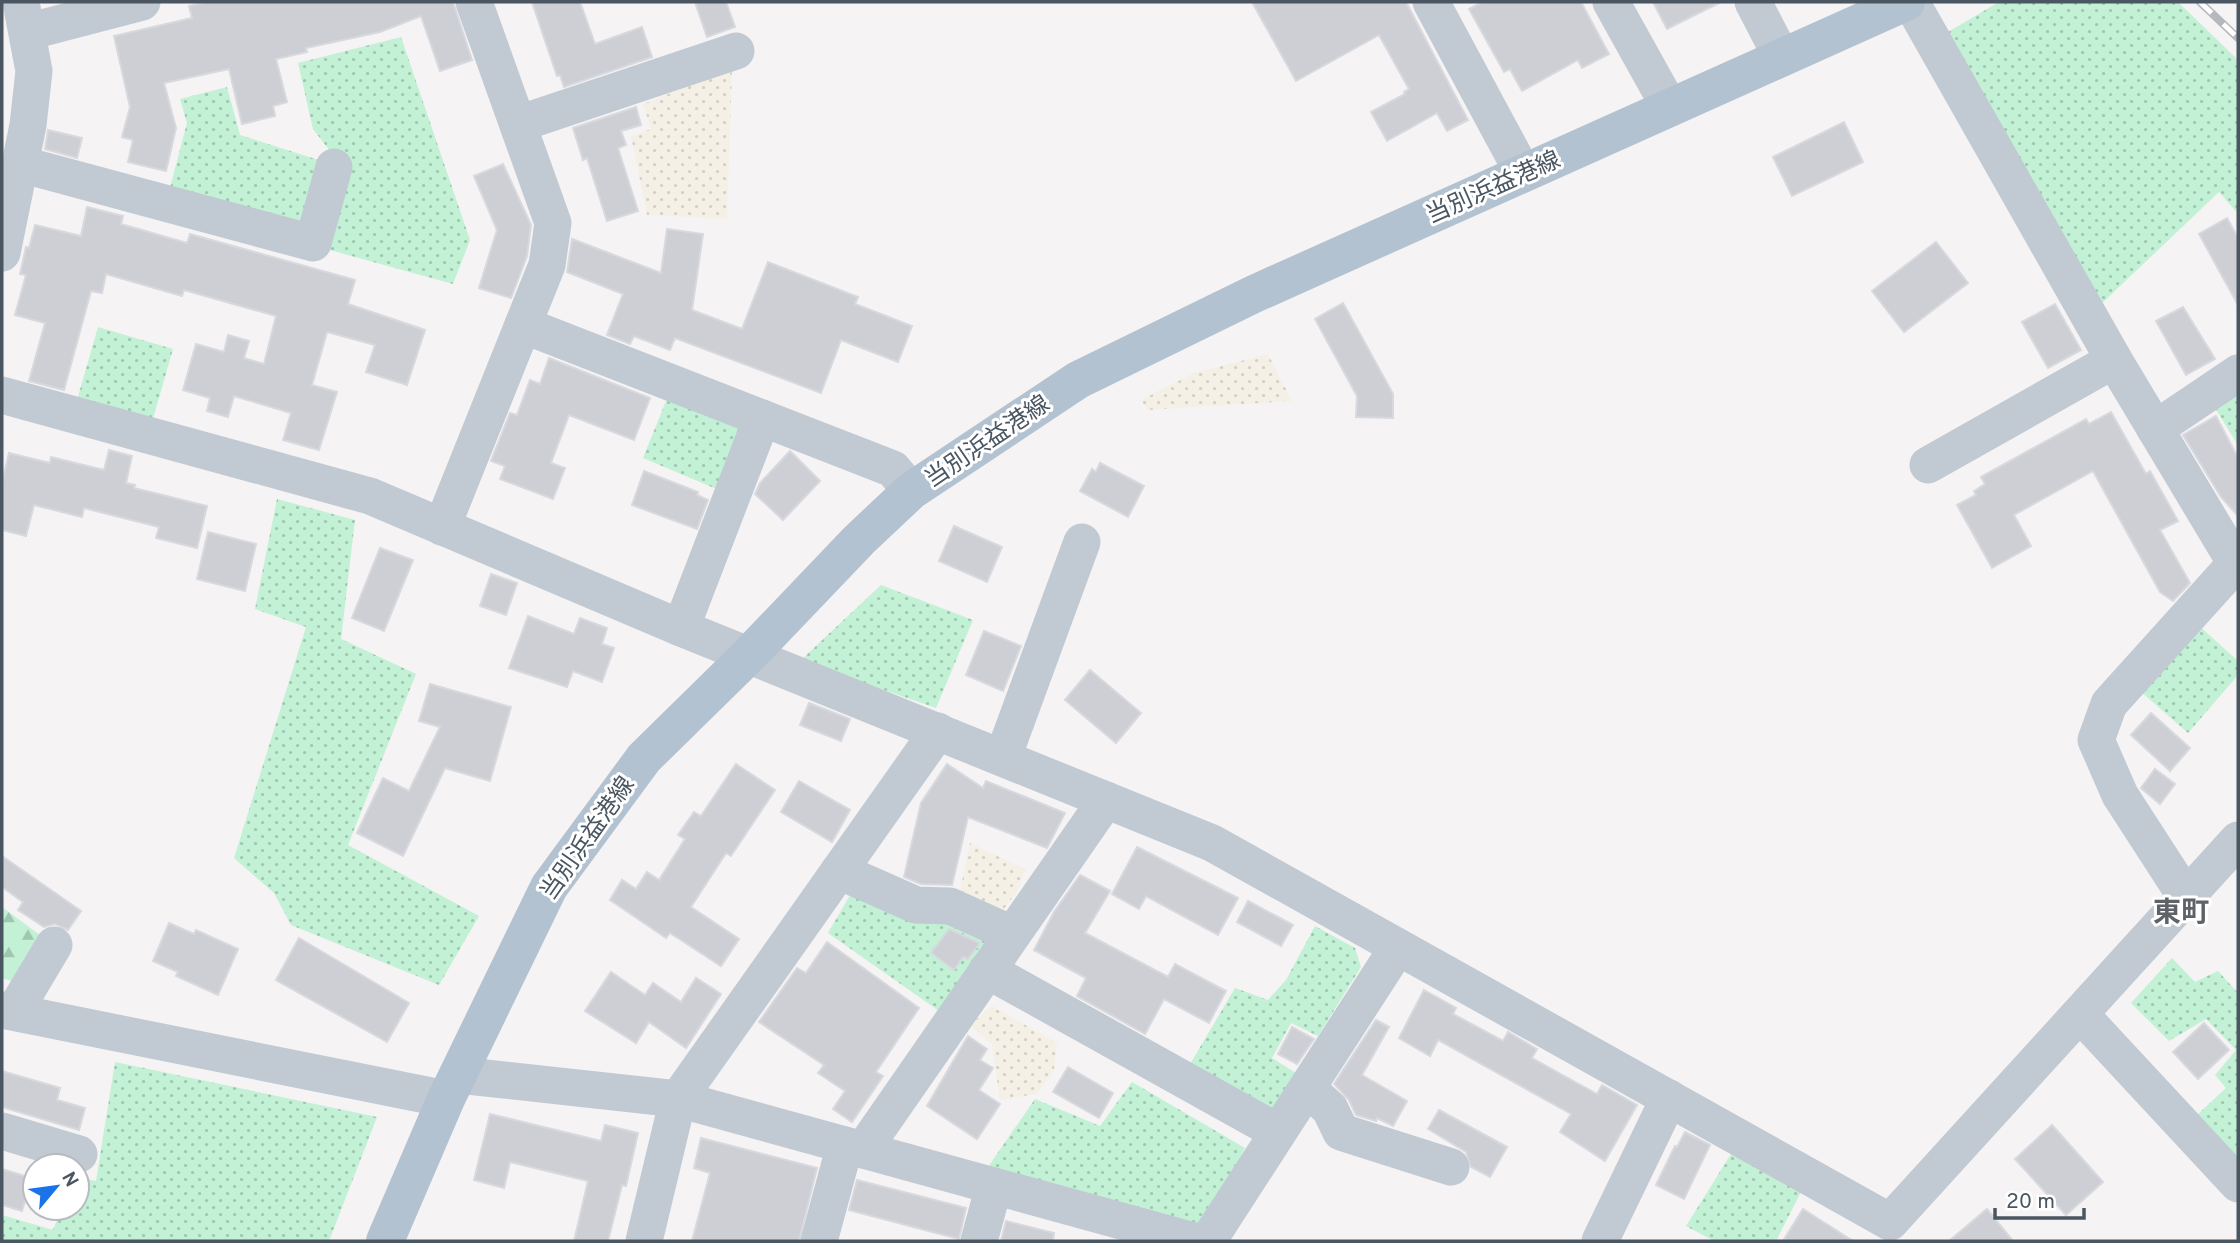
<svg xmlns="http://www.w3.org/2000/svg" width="2240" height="1243" font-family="Overpass,'Noto Sans JP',sans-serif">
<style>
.grass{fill:url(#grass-dots)}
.forest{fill:url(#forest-firs)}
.sand{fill:url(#sand-dots)}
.building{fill:#cdcfd5;stroke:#d7d9de;stroke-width:2}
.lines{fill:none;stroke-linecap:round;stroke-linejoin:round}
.minor{stroke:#c1cad2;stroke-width:37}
.major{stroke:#b3c2d1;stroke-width:38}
.rail-casing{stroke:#b5b8bd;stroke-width:8}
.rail{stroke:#fff;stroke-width:5;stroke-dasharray:16;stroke-linecap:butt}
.labels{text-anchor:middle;stroke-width:6;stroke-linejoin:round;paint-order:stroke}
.street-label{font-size:24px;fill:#4a5661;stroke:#fff}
.quarter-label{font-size:28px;font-weight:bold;fill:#5f6368;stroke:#fff}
</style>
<defs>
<pattern id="grass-dots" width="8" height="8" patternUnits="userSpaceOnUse" patternTransform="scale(1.75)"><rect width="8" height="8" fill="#c3f1d5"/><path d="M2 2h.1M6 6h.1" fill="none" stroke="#a0c6b0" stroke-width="1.8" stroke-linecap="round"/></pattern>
<pattern id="forest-firs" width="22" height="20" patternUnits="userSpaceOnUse" patternTransform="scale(1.75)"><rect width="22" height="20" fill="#c3f1d5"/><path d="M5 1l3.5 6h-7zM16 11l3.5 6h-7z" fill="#a0c6b0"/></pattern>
<pattern id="sand-dots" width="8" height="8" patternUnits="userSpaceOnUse" patternTransform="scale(1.75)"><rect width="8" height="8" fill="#f5f0e5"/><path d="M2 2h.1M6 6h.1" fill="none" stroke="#d4d0c7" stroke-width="1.8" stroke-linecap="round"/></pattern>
</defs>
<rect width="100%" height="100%" fill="#f5f3f3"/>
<!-- grass -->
<g class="grass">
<polygon points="1999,2 2178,2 2238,60 2238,214 2219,192 2098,307 1943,35"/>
<polygon points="401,37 470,240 453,284 319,247 343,168 313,129 298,63"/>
<polygon points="227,87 240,135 325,162 309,225 168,195 187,123 180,99"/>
<polygon points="98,327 173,349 152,422 77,400"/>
<polygon points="2238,390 2238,445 2213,405"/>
<polygon points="668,396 745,427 719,490 643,458"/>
<polygon points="277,499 355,520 341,639 416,674 348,845 479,916 439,985 291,925 274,893 234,858 306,627 255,609"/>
<polygon points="881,585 973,620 936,708 800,661"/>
<polygon points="2197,624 2238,661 2238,675 2188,733 2139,690"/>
<polygon points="853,890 993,932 939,1011 828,933"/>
<polygon points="1315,926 1355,948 1361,967 1318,1036 1291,1023 1272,1058 1299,1075 1288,1102 1264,1113 1186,1071 1235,988 1268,1000 1286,980"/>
<polygon points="2172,958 2195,982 2218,971 2238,993 2238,1160 2196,1116 2226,1088 2215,1075 2236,1050 2206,1019 2169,1041 2131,1003"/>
<polygon points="115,1062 377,1117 329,1241 2,1241 2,1215 53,1230 62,1208 77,1208 77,1177 96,1181"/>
<polygon points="1132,1082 1245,1148 1204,1231 988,1167 1035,1099 1100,1126"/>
<polygon points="1731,1154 1802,1190 1777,1239 1779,1241 1714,1241 1686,1226"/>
</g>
<!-- forest -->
<polygon class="forest" points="2,907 44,938 21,984 2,978"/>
<!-- sand -->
<g class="sand">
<polygon points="732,69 727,219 647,215 631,136 651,129 643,104"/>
<polygon points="1268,354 1292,401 1147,410 1141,400 1194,373"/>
<polygon points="970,843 1025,869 1018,890 995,921 957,905"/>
<polygon points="992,1006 1057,1043 1054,1070 1036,1094 1000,1100 992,1044 970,1025"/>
</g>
<!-- building -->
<g class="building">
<polygon points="207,2 453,2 472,60 440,71 421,16 380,32 306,48 307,52 276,59 287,102 273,106 275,116 242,124 229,69 164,83 176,128 166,171 128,162 133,140 122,137 130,107 114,36 192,18 189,6"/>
<polygon points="532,2 580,2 595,44 642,27 652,57 564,87 560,75 557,76"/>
<polygon points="695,2 726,2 735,27 707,37"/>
<polygon points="1252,2 1406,2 1468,120 1447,131 1437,113 1387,141 1371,112 1405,94 1404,92 1409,89 1379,35 1296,81"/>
<polygon points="1482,2 1581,2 1609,54 1582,68 1578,60 1522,91 1510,69 1504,72 1469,9"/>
<polygon points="1653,2 1721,2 1667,29"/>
<polygon points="636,107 641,125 621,131 626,145 618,148 638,211 607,221 587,158 583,160 573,128"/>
<polygon points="1844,122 1863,162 1792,196 1773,157"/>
<polygon points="48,130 82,138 77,158 45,149"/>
<polygon points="503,164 531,225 527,256 511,298 479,288 497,230 474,176"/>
<polygon points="87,207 123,216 121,224 187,243 190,234 355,280 348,304 425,330 407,385 366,372 375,345 327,332 312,385 337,392 319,450 283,440 291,413 234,396 228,417 207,411 210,398 183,390 196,344 224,352 228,335 249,341 244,358 264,364 276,316 184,290 182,296 106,274 102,293 91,291 64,390 29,381 45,323 15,315 26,275 20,274 26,247 29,248 35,225 81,236"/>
<polygon points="2227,218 2238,238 2238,305 2199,234"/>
<polygon points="667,229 703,234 692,310 742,329 768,262 858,297 855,304 912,326 898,362 841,340 821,393 675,338 670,350 634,336 630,344 607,335 623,294 567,272 572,239 661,273"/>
<polygon points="1936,242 1968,283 1904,332 1872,291"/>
<polygon points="1343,303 1393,394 1393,418 1356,417 1357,396 1315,319"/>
<polygon points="2055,304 2081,350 2048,368 2022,322"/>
<polygon points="2183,307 2215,359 2186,375 2156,321"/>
<polygon points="549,358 650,398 634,440 569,415 551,463 565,468 553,499 500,479 505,466 491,461 510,413 517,415 530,380 540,384"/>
<polygon points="2111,412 2146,474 2150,471 2178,521 2160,530 2190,583 2173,601 2160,592 2093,471 2014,515 2031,546 1992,568 1957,505 1976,495 1974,491 1985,484 1981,477 2086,419 2089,424"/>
<polygon points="2216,416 2238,458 2238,516 2221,497 2183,435"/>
<polygon points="109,450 132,456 126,483 135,485 134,488 207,506 197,548 156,538 159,527 84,508 82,517 34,505 26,536 2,530 2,482 9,453 50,463 51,457 104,470"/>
<polygon points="790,451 820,481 783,520 755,494 760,483"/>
<polygon points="1100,463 1144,486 1128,517 1080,491 1092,469 1096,472"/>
<polygon points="644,471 698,492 697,495 708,500 697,529 632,505"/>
<polygon points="954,526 1002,547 987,582 939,561"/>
<polygon points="208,532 256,544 245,591 197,579"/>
<polygon points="380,548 413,560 384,631 352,618"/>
<polygon points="491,574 517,583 506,615 480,606"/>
<polygon points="528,616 574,634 580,618 607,628 602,644 614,648 602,682 573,671 567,687 509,668"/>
<polygon points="984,631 1021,646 1003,691 966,675"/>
<polygon points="1090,670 1141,713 1116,743 1065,700"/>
<polygon points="430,684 511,707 490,781 445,768 403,856 357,833 383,778 409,791 440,727 419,721"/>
<polygon points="809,703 850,719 841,741 800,725"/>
<polygon points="2151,713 2190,748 2170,771 2131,735"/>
<polygon points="736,764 775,790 731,856 726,853 691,907 739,939 721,966 670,933 666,938 610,900 622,880 636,889 647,872 659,880 685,839 678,835 694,812 701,816"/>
<polygon points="947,764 983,788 986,781 1065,813 1047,848 968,817 952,885 921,884 904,877 921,803"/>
<polygon points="2155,769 2175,784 2160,804 2141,788"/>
<polygon points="799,781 850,810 832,842 781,812"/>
<polygon points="1137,847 1238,898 1218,935 1146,896 1139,909 1112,894"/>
<polygon points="2,856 81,911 68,930 55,924 44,927 18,910 23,902 2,887"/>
<polygon points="1080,875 1110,891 1085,933 1168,977 1175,964 1226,991 1209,1023 1164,999 1145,1034 1077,996 1086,978 1034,950 1054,912"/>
<polygon points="1248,901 1293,925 1281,946 1237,922"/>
<polygon points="169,923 194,934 196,930 238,949 218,995 176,976 178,972 153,961"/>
<polygon points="949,929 980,943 968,959 963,957 954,970 931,953"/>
<polygon points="299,938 409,1003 387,1042 276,980"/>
<polygon points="827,942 919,1008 876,1072 883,1076 852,1122 833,1109 845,1091 818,1073 824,1065 759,1022 797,968 806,973"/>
<polygon points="611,972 645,995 653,983 681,1002 696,978 721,994 686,1048 649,1022 636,1043 585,1011"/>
<polygon points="1424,990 1456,1008 1453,1014 1503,1041 1508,1032 1537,1049 1532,1058 1597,1094 1602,1085 1637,1105 1605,1161 1560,1132 1571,1114 1438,1040 1430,1056 1399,1038"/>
<polygon points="1376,1020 1389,1027 1362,1075 1407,1101 1393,1126 1377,1118 1376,1121 1356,1115 1349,1100 1334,1084"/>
<polygon points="2204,1023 2229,1050 2198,1079 2173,1052"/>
<polygon points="1292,1027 1314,1039 1297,1064 1278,1054"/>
<polygon points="968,1036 987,1049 980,1060 993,1068 979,1090 1000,1104 977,1139 927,1106"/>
<polygon points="1068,1067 1113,1093 1099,1118 1053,1092"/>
<polygon points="2,1071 60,1088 57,1100 85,1108 79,1130 2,1107"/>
<polygon points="1439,1110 1507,1147 1490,1177 1471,1167 1466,1152 1428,1129"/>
<polygon points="490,1114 601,1141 605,1125 638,1133 626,1186 622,1185 608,1241 574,1241 588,1181 510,1162 504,1188 474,1180"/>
<polygon points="2052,1125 2103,1182 2066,1215 2015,1159"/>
<polygon points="1685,1132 1710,1145 1684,1199 1656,1185 1675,1146 1677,1147"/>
<polygon points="701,1138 817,1168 799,1241 692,1241 710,1173 694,1168"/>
<polygon points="2,1169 35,1179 35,1204 25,1201 22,1211 2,1205"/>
<polygon points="857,1180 966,1208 959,1239 849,1210"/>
<polygon points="1803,1209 1853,1241 1783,1241"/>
<polygon points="1987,1209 2013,1241 1949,1241"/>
<polygon points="1006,1221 1054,1233 1053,1241 1001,1241"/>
</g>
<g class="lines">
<!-- minor -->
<g class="minor">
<polyline points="1431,2 1523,173"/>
<polyline points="1611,2 1670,108"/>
<polyline points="1753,2 1782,58"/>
<polyline points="1911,2 2114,360 2238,567"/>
<polyline points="27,32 142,2"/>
<polyline points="518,124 736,51"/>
<polyline points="20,164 313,243 334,167"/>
<polyline points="2,253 28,125 34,71 21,2"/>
<polyline points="523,325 893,469 911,491"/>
<polyline points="2,395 370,496 681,628 1212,843 1890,1222 2238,840"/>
<polyline points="2155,429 2238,373"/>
<polyline points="1928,465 2114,360"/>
<polyline points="442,527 547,265 553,223 474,2"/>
<polyline points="681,628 762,418"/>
<polyline points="1003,757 1082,542"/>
<polyline points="839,871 916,905 950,906 1012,934"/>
<polyline points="2186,897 2120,795 2096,740 2109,704 2238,561"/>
<polyline points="987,970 1278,1132"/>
<polyline points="2,1010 446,1099"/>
<polyline points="14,1012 54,945"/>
<polyline points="2080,1014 2238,1184"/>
<polyline points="458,1075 678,1099 1194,1241"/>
<polyline points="1307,1088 1330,1109 1341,1132 1451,1167"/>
<polyline points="2,1131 79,1154"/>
<polyline points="863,1150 1106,800"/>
<polyline points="644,1241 678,1099 938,731"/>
<polyline points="819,1241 845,1145"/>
<polyline points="979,1241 994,1186"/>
<polyline points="1208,1241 1398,947"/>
<polyline points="1600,1241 1669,1098"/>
</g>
<!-- major -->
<polyline class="major" points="385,1241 446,1099 549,887 644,758 750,654 859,540 911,491 1078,380 1254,294 1906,2"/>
<defs>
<polyline id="rail" points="2200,2 2238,38"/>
</defs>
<!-- rail casing -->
<use href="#rail" class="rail-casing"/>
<!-- rail -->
<use href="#rail" class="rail"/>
</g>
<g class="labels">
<!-- street labels -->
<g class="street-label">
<text transform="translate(1493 187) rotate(-24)" y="8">当別浜益港線</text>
<text transform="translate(987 441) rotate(-34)" y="8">当別浜益港線</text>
<text transform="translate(587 838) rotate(-55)" y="8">当別浜益港線</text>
</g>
<!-- quarter labels -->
<g class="quarter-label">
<text x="2181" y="921">東町</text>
</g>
</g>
<!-- border -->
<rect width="2240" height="1243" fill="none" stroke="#4a5661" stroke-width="7"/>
<!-- north arrow -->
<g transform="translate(56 1187) rotate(61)"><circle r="33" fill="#ffffff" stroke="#b7bbc0" stroke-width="2"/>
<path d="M0-5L12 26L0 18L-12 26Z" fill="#1a73e8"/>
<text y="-10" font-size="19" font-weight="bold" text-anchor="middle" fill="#4a5661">N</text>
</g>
<!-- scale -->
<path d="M1995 1208v10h89v-10" fill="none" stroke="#4a5661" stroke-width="3.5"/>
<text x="2006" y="1208" font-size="21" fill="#4a5661" stroke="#ffffff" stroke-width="5" paint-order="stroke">20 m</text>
</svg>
